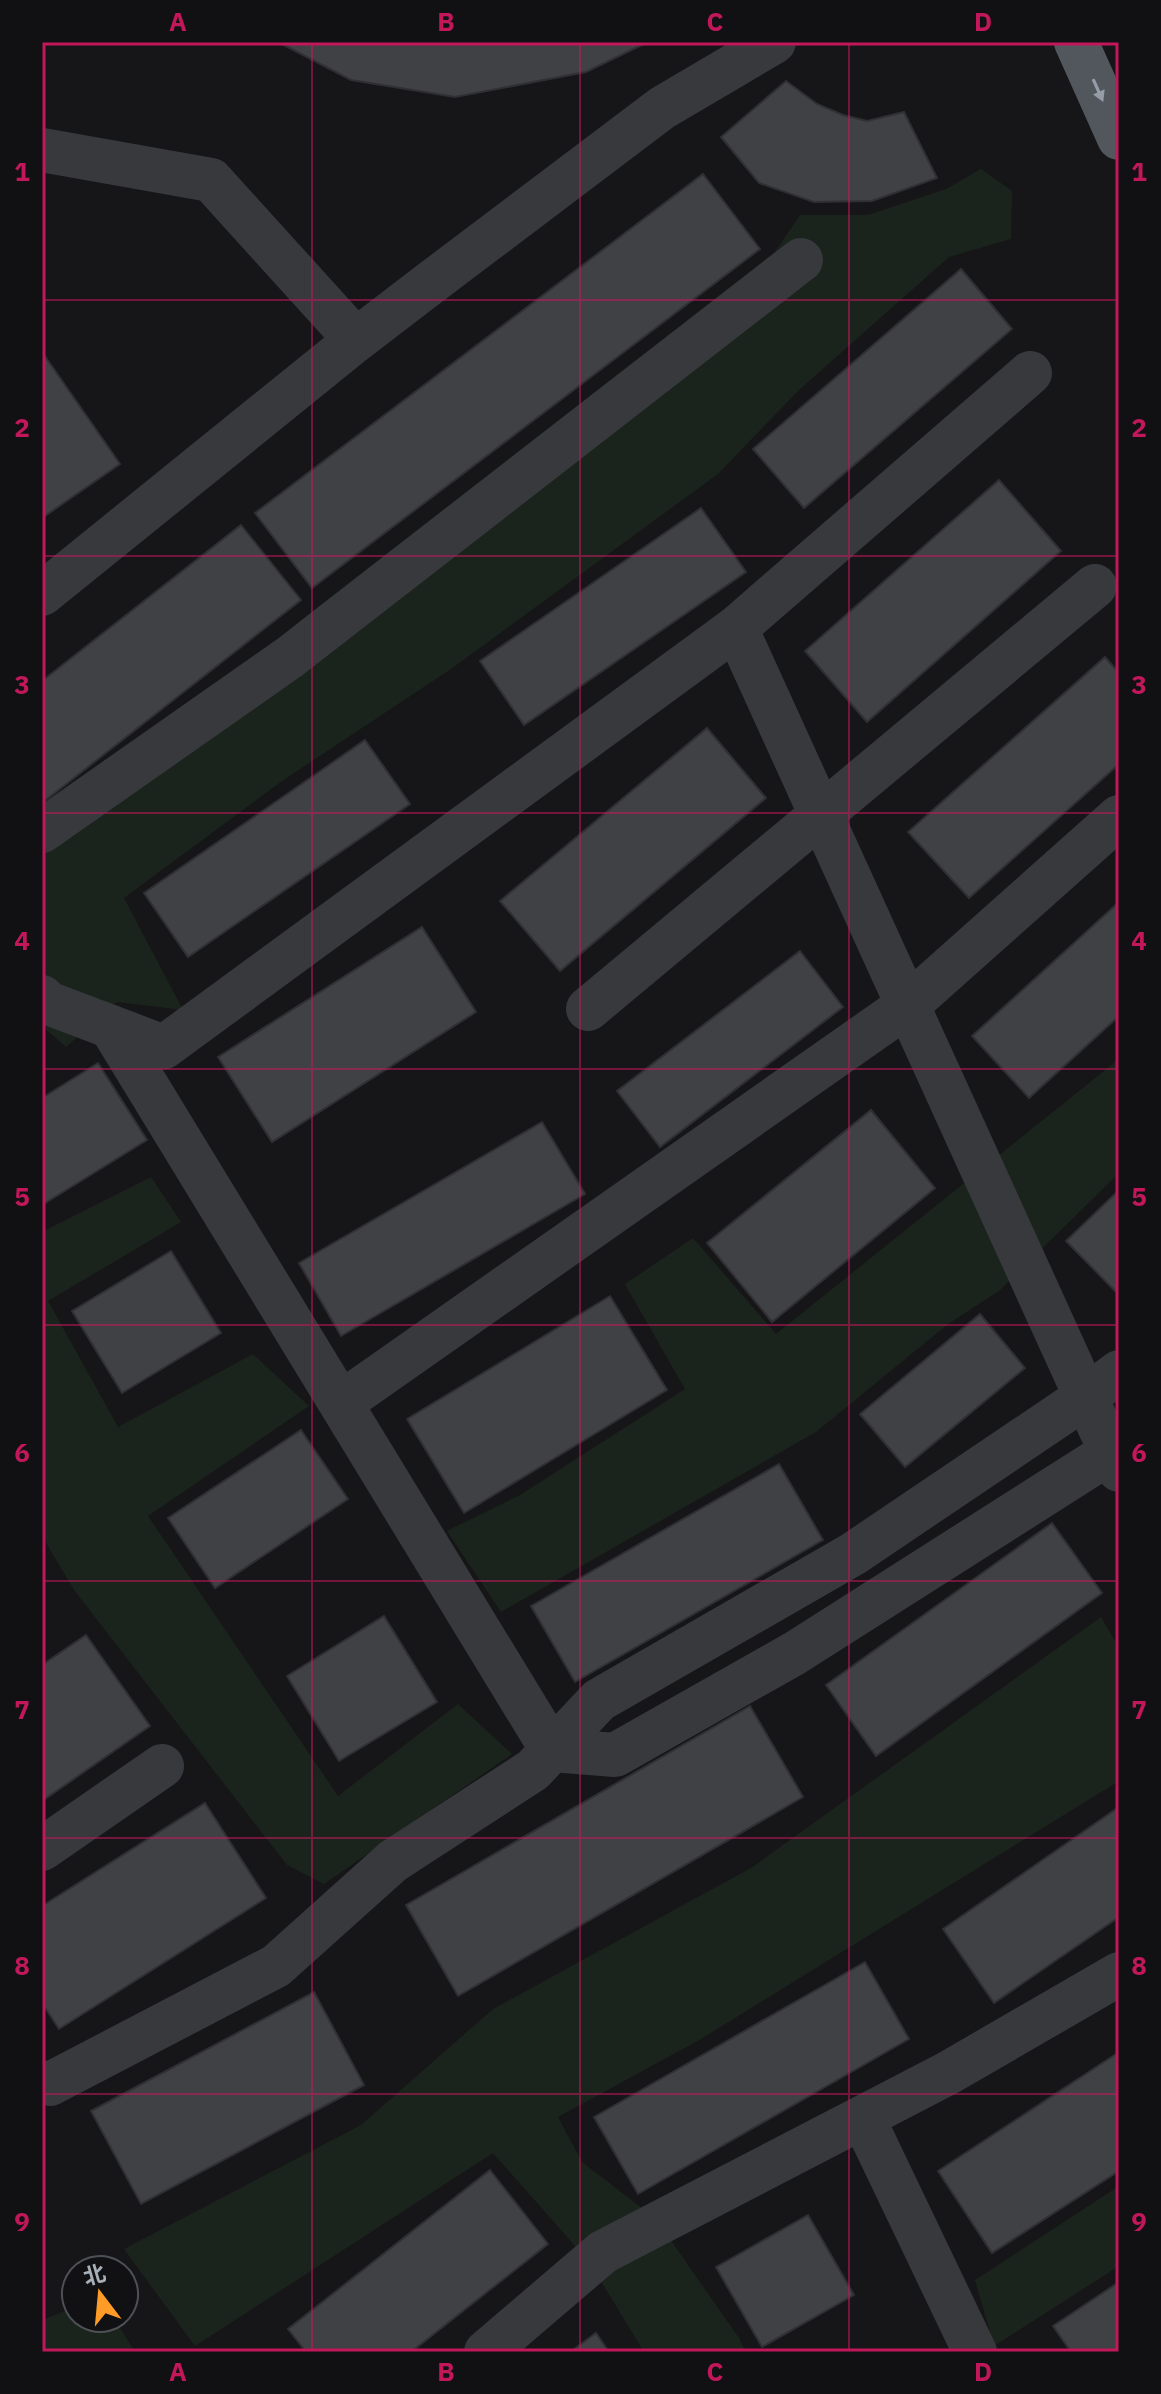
<svg xmlns="http://www.w3.org/2000/svg" width="1161" height="2394" font-family="'IBM Plex Sans','Noto Sans SC',sans-serif">
<style>
.green{fill:#1b241c}
.building{fill:#404145;stroke:#303034;stroke-width:2}
.lines{fill:none;stroke-linecap:round;stroke-linejoin:round}
.minor{stroke:#37393d;stroke-width:44}
.primary{stroke:#52565d;stroke-width:44}
.oneway{fill:#969da7}
.grid{fill:none;stroke:#c2185b;stroke-width:2;stroke-opacity:0.55}
.neatline{fill:none;stroke:#c2185b;stroke-width:3}
.grid-label{font-size:26px;text-anchor:middle;font-weight:bold;fill:#c2185b}
</style>
<rect width="100%" height="100%" fill="#161618"/>
<!-- green -->
<g class="green">
<polygon points="981,169 1012,191 1011,239 949,257 799,390 718,474 451,669 282,781 124,898 183,1010 117,1002 66,1047 42,1026 42,835 306,616 774,253 800,215 868,215 946,189"/>
<polygon points="1119,1059 1119,1173 999,1291 948,1324 816,1432 501,1612 447,1531 520,1495 685,1389 625,1284 693,1238 776,1334"/>
<polygon points="151,1177 181,1222 48,1301 118,1427 253,1354 309,1406 148,1516 338,1796 458,1704 512,1754 324,1884 287,1865 74,1590 42,1536 42,1232"/>
<polygon points="1101,1617 1119,1648 1119,1781 701,2039 558,2117 582,2162 656,2219 739,2338 746,2352 644,2352 590,2263 493,2153 195,2346 124,2249 361,2125 493,2009 751,1868"/>
<polygon points="1119,2186 1119,2266 994,2346 975,2280"/>
<polygon points="76,2307 76,2318 114,2318 135,2352 42,2352 42,2320"/>
</g>
<!-- building -->
<g class="building">
<polygon points="278,42 648,42 586,72 455,97 351,80"/>
<polygon points="786,81 817,104 843,115 867,121 904,112 937,178 872,201 814,202 759,183 721,137"/>
<polygon points="703,174 760,249 312,588 255,513"/>
<polygon points="961,269 1012,329 804,508 753,449"/>
<polygon points="42,352 120,464 42,518"/>
<polygon points="999,480 1061,551 867,722 805,651"/>
<polygon points="701,508 746,572 524,725 480,661"/>
<polygon points="241,525 301,600 42,803 42,681"/>
<polygon points="1105,657 1119,673 1119,764 969,898 908,832"/>
<polygon points="707,728 766,798 560,971 500,901"/>
<polygon points="365,740 410,804 188,957 144,893"/>
<polygon points="1119,902 1119,1016 1029,1098 972,1036"/>
<polygon points="422,927 476,1012 272,1142 218,1057"/>
<polygon points="800,951 843,1007 660,1147 617,1091"/>
<polygon points="98,1063 147,1140 42,1205 42,1098"/>
<polygon points="871,1110 935,1188 772,1322 707,1243"/>
<polygon points="542,1122 585,1194 341,1336 299,1263"/>
<polygon points="1119,1190 1119,1295 1066,1241"/>
<polygon points="171,1251 221,1333 122,1393 72,1311"/>
<polygon points="610,1296 667,1390 464,1513 407,1419"/>
<polygon points="980,1314 1025,1368 905,1467 860,1414"/>
<polygon points="301,1430 348,1499 215,1588 168,1518"/>
<polygon points="779,1464 823,1540 575,1682 531,1606"/>
<polygon points="1052,1523 1102,1593 876,1756 826,1685"/>
<polygon points="384,1616 437,1702 339,1761 287,1676"/>
<polygon points="86,1635 150,1726 42,1801 42,1665"/>
<polygon points="750,1706 803,1797 458,1996 406,1905"/>
<polygon points="205,1803 266,1898 59,2029 42,2003 42,1906"/>
<polygon points="1119,1807 1119,1917 994,2003 943,1929"/>
<polygon points="865,1962 909,2039 638,2194 594,2117"/>
<polygon points="314,1992 364,2085 141,2204 91,2111"/>
<polygon points="1119,2052 1119,2171 992,2253 938,2171"/>
<polygon points="490,2170 548,2244 411,2352 306,2352 288,2329"/>
<polygon points="808,2215 854,2295 762,2347 716,2267"/>
<polygon points="1119,2282 1119,2352 1071,2352 1053,2326"/>
<polygon points="596,2333 609,2352 570,2352"/>
</g>
<g class="lines">
<!-- minor -->
<g class="minor">
<polyline points="42,150 211,180 356,340"/>
<polyline points="42,594 356,340 433,281 662,108 774,42"/>
<polyline points="736,628 1030,373"/>
<polyline points="42,831 290,657 801,260"/>
<polyline points="42,997 48,1003 164,1047 736,628 1119,1470"/>
<polyline points="588,1009 1095,586"/>
<polyline points="111,1027 552,1750 615,1755 795,1653 1111,1452"/>
<polyline points="341,1403 908,1005 1119,817"/>
<polyline points="42,1849 162,1766"/>
<polyline points="42,2082 50,2084 276,1966 393,1861 533,1770 599,1700 853,1554 1087,1396 1119,1372"/>
<polyline points="863,2118 975,2352"/>
<polyline points="486,2352 603,2252 948,2073 1119,1974"/>
</g>
<!-- primary -->
<polyline class="primary" points="1076,42 1119,138"/>
</g>
<!-- one-way arrows -->
<defs><path id="oneway-solid" d="M-6-.8H1V-3.2L6.5 0L1 3.2V.8H-6Z" transform="scale(2)"/></defs>
<use class="oneway" href="#oneway-solid" transform="translate(1098 90) rotate(66)"/>
<!-- grid -->
<path class="grid" d="M312 42V2352M580 42V2352M849 42V2352M42 300H1119M42 556H1119M42 813H1119M42 1069H1119M42 1325H1119M42 1581H1119M42 1838H1119M42 2094H1119"/>
<!-- border -->
<rect width="1161" height="2394" fill="none" stroke="#111113" stroke-width="88"/>
<!-- north arrow -->
<g transform="translate(100 2294) rotate(344)"><circle r="38" fill="#111113" stroke="#4d5055" stroke-width="2"/>
<path d="M0-6L14 30L0 20L-14 30Z" fill="#ff9c27"/>
<text y="-12" font-size="22" font-weight="bold" text-anchor="middle" fill="#a7afb9">北</text>
</g>
<rect x="44" y="44" width="1073" height="2306" class="neatline"/>
<g class="grid-label">
<text x="178" y="31">A</text>
<text x="446" y="31">B</text>
<text x="715" y="31">C</text>
<text x="983" y="31">D</text>
<text x="22" y="181">1</text>
<text x="1139" y="181">1</text>
<text x="22" y="437">2</text>
<text x="1139" y="437">2</text>
<text x="22" y="694">3</text>
<text x="1139" y="694">3</text>
<text x="22" y="950">4</text>
<text x="1139" y="950">4</text>
<text x="22" y="1206">5</text>
<text x="1139" y="1206">5</text>
<text x="22" y="1462">6</text>
<text x="1139" y="1462">6</text>
<text x="22" y="1719">7</text>
<text x="1139" y="1719">7</text>
<text x="22" y="1975">8</text>
<text x="1139" y="1975">8</text>
<text x="22" y="2231">9</text>
<text x="1139" y="2231">9</text>
<text x="178" y="2381">A</text>
<text x="446" y="2381">B</text>
<text x="715" y="2381">C</text>
<text x="983" y="2381">D</text>
</g>
</svg>
